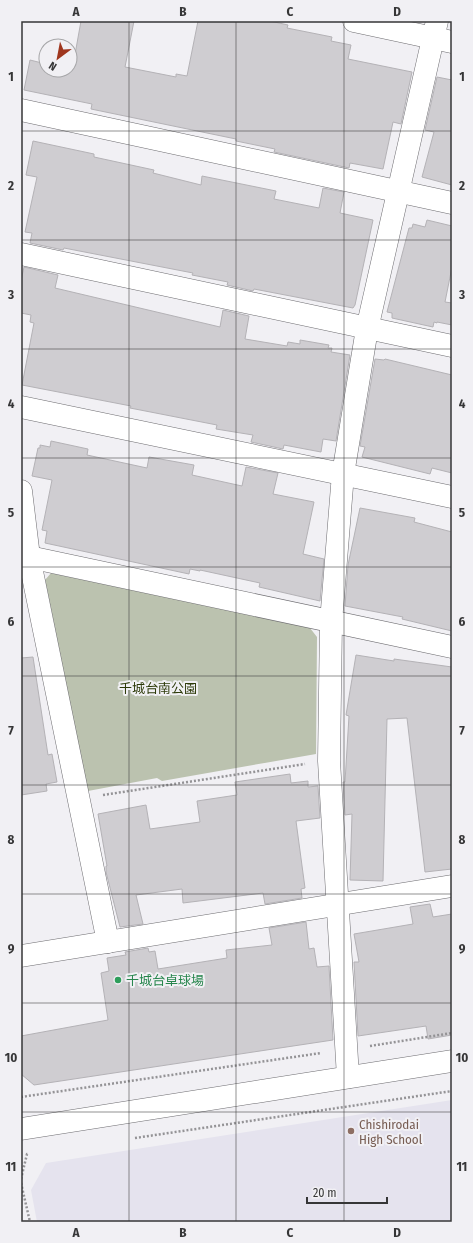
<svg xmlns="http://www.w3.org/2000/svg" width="473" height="1243" font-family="'Fira Sans Condensed','Noto Sans JP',sans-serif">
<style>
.built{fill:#e5e3ee}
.green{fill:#bbc2af}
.building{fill:#cfcdd1;stroke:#b4b2b6}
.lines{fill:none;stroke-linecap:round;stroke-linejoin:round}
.minor-casing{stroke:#6e6d71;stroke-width:23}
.path{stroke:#949396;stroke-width:2.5;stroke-dasharray:2 2;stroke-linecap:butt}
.minor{stroke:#fff;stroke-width:22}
.grid{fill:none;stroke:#363637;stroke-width:1;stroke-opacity:0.55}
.leisure-dot{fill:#2e9e5b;stroke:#f1f0f4;stroke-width:1.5}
.education-dot{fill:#8d6e63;stroke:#f1f0f4;stroke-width:1.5}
.labels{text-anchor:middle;stroke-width:4;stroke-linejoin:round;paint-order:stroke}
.park-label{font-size:13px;fill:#2d3a09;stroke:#f1f0f4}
.leisure-label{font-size:13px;fill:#27864d;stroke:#f1f0f4;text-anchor:start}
.education-label{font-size:13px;fill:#785e54;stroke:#f1f0f4;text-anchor:start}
.neatline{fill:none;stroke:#363637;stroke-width:1.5}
.grid-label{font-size:13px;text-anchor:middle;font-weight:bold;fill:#363637}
</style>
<rect width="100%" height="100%" fill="#f1f0f4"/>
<!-- built -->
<polygon class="built" points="452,1100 452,1222 37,1222 31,1190 46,1163"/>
<!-- green -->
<polygon class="green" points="51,573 310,628 317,637 316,754 162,781 157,778 88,791 45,580"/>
<!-- building -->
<g class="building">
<polygon points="81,21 134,21 125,67 176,77 176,74 187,76 198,21 270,21 288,25 287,28 332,37 331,41 351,45 348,59 412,72 401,124 393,122 383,169 350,163 349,168 274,152 275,149 236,141 236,139 91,109 92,104 24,90 30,60 46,64 46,70 70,70 70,59 74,60"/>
<polygon points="437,77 452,80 452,185 422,177 434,132 425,130"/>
<polygon points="33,141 94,154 94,157 154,170 153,173 201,185 202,176 276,191 274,199 319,208 323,188 344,192 340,213 373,220 355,305 353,308 254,289 253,291 227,285 228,282 192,275 193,273 64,248 63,250 30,243 32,233 25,232 37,177 26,175"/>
<polygon points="427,220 452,226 452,267 445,302 452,303 452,325 437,322 437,323 434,322 433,327 392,318 392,313 387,312 409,228 412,228 413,224 425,227"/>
<polygon points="24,267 58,275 55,288 220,327 223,310 249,316 245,339 287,346 288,342 300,344 300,340 329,345 328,348 332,348 331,352 350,355 336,441 323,439 321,452 284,445 283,449 251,442 253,435 216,429 217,425 130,408 131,406 22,385 34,323 30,322 31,315 21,313 21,281"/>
<polygon points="375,359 384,360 385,359 452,375 452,473 432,468 430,474 362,457 365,447 360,446"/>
<polygon points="51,441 88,449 87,455 147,468 149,457 194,465 192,475 242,486 246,467 278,473 273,494 314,502 303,554 324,559 320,601 259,587 260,583 200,570 200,571 190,569 189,574 45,543 47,531 42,530 52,480 32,476 38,448 40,448 40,445 50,447"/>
<polygon points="360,508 415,518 414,522 452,532 452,631 402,619 403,617 345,606 348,565"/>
<polygon points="356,655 394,661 394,659 452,667 452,869 425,872 407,718 387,719 383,881 350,880 352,814 345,815 343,782 345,782 349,716 346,715"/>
<polygon points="33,657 48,755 52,754 57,782 46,784 47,791 21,795 21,658"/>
<polygon points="290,774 291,783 308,781 308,787 318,786 320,818 296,821 305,888 301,889 302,898 265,904 263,893 183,903 182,889 136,895 143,924 120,927 106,872 106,866 107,866 98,814 146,805 150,829 200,822 197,801 237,795 235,782"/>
<polygon points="430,904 433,917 452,914 452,1035 428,1039 426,1026 358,1036 354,962 359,962 354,934 413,924 410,907"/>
<polygon points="306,922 309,949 314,948 317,967 329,966 333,1040 34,1085 21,1074 21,1036 108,1020 101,973 109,971 107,958 126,955 125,952 148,948 149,952 155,951 158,969 227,958 226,950 272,945 269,928"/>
</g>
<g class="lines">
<defs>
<g id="minor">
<polyline points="354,21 452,42"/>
<polyline points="21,110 452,203"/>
<polyline points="21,254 452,346"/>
<polyline points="21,407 452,497"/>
<polyline points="21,491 29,557 108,942"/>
<polyline points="29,557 452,647"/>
<polyline points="21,956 452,886"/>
<polyline points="348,1077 329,761 331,622 343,474 367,329 437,21"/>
<polyline points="21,1129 452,1061"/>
</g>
</defs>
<!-- minor casing -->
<use href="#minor" class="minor-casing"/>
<!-- path -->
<g class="path">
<polyline points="103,795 305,764"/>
<polyline points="370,1046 452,1033"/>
<polyline points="21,1097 321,1053"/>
<polyline points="135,1138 452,1091"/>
<polyline points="21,1179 27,1154 29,1154"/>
<polyline points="21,1183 30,1222"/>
</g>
<!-- minor -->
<use href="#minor" class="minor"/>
</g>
<!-- grid -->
<path class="grid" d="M129 21V1222M236 21V1222M344 21V1222M21 131H452M21 240H452M21 349H452M21 458H452M21 567H452M21 676H452M21 785H452M21 894H452M21 1003H452M21 1112H452"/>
<!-- markers -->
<circle class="leisure-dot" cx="118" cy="980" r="4"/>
<circle class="education-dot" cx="351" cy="1131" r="4"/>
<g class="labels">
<!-- park labels -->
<g class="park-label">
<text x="158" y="693">千城台南公園</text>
</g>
<!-- leisure labels -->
<g class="leisure-label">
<text x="126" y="985">千城台卓球場</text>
</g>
<!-- education labels -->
<g class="education-label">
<text x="359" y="1129">Chishirodai<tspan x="359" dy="15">High School</tspan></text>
</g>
</g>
<!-- border -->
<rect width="473" height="1243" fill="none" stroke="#f1f0f4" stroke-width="44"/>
<!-- north arrow -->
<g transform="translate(58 58) rotate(212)"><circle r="19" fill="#f1f0f4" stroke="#a6a6a8"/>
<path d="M0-3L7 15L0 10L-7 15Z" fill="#9f361e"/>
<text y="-6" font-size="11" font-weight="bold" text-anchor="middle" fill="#363637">N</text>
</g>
<!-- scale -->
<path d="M307 1197v6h80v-6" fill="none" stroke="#363637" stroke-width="2"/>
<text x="313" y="1197" font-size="12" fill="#363637" stroke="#f1f0f4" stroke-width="3" paint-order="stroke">20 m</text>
<rect x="22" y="22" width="429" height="1199" class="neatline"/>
<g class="grid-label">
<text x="76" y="16">A</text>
<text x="183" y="16">B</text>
<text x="290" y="16">C</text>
<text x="397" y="16">D</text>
<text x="11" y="81">1</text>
<text x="462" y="81">1</text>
<text x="11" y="190">2</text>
<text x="462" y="190">2</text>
<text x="11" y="299">3</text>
<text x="462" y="299">3</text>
<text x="11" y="408">4</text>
<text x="462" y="408">4</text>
<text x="11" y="517">5</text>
<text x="462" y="517">5</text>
<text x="11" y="626">6</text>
<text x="462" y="626">6</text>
<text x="11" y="735">7</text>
<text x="462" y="735">7</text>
<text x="11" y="844">8</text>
<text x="462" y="844">8</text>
<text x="11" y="953">9</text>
<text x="462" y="953">9</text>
<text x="11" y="1062">10</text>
<text x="462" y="1062">10</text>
<text x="11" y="1171">11</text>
<text x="462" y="1171">11</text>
<text x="76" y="1237">A</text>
<text x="183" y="1237">B</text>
<text x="290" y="1237">C</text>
<text x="397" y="1237">D</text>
</g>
</svg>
